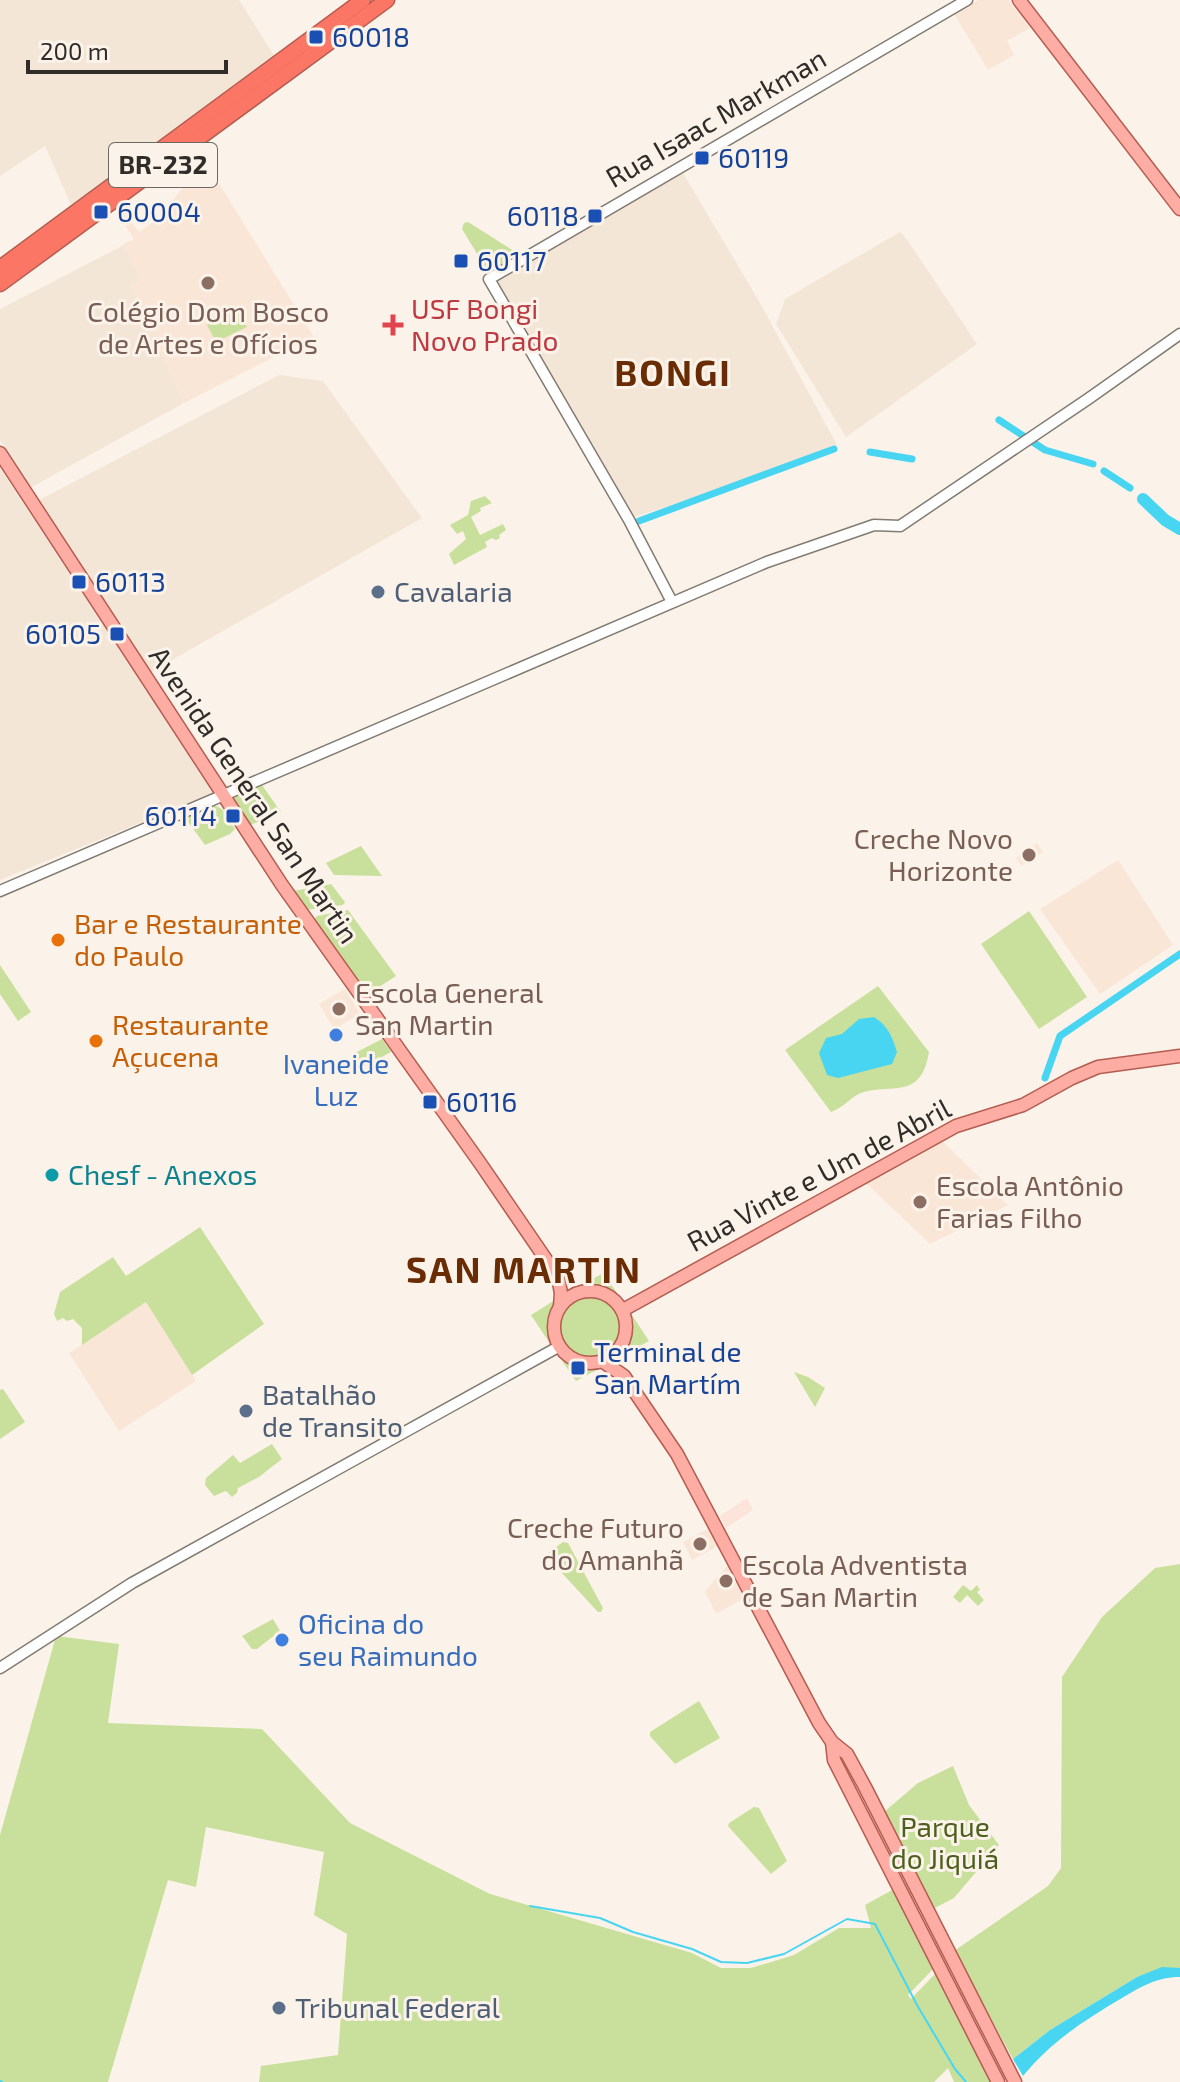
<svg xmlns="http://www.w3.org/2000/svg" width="1180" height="2082" font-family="'Exo 2',sans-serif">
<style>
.built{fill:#f4e6d7}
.education{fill:#fae6d6}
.medical{fill:#fde4db}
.green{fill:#c9e09c}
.water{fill:#48d5f1}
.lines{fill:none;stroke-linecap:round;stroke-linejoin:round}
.stream{stroke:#48d5f1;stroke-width:2}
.canal{stroke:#48d5f1;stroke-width:7}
.river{stroke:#48d5f1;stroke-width:12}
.minor-casing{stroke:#827b72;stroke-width:13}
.major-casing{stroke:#b45c50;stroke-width:15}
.highway-casing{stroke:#b45c50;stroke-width:17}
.minor{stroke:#fff;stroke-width:10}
.major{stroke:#fdada3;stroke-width:12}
.highway{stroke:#fc7665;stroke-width:14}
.transit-dot{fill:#1a4fb4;stroke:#fbf3e9;stroke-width:3}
.education-dot{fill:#8d6e63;stroke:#fbf3e9;stroke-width:3}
.health-dot{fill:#e0444e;stroke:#fbf3e9;stroke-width:3}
.service-dot{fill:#5c6f8a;stroke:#fbf3e9;stroke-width:3}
.food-dot{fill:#e8710a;stroke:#fbf3e9;stroke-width:3}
.shop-dot{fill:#3f7fe0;stroke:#fbf3e9;stroke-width:3}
.culture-dot{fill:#0f9aa8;stroke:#fbf3e9;stroke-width:3}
.labels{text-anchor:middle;stroke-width:6;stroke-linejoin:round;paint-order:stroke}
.shield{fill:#fbf3e9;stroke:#6c6863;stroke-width:2}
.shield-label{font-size:26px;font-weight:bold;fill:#2f2c29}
.transit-label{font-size:28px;fill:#164399;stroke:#fbf3e9;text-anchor:start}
.street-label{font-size:28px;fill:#2f2c29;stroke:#fbf3e9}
.health-label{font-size:28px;fill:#be3a42;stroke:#fbf3e9;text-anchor:start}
.education-label{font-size:28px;fill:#785e54;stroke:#fbf3e9;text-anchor:start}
.service-label{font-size:28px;fill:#4e5e75;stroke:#fbf3e9;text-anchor:start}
.food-label{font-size:28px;fill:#c56008;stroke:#fbf3e9;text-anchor:start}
.shop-label{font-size:28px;fill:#366cbe;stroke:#fbf3e9}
.culture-label{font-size:28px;fill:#0d838f;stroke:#fbf3e9;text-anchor:start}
.park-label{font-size:28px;fill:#4d5f1e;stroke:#fbf3e9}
.district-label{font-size:36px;font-weight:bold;letter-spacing:2px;fill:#6a2c05;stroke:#fbf3e9}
</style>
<rect width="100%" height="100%" fill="#fbf3e9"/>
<!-- built -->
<g class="built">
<polygon points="0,0 239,0 275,57 71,205 45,146 0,176"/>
<polygon points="680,168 759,301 837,445 741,483 634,517 489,279"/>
<polygon points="900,232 908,241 977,344 846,437 776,324 785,299"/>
<polygon points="124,245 142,280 131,286 184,403 30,488 0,440 0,309"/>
<polygon points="279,375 323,381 422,518 149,673 37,501"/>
<polygon points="0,468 214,793 0,880"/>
</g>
<!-- education -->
<g class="education">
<polygon points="978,0 1009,0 1030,28 1007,41 1014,55 988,70 954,14"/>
<polygon points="207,164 317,342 307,340 184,403 131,286 141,280 123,244 134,239 115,210 120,208 139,232 157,219 202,165"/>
<polygon points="1037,843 1043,852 1022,866 1016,858"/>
<polygon points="1118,860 1173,945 1100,994 1040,909"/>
<polygon points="345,989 360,1014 334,1029 319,1004"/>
<polygon points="942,1141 1008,1205 930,1244 866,1183"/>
<polygon points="146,1302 196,1381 119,1431 69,1353"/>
<polygon points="709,1528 718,1546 692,1560 683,1542"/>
<polygon points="728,1565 732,1567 746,1597 716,1614 705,1591"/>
</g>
<!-- medical -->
<polygon class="medical" points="747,1498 753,1510 726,1528 720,1516"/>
<!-- green -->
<g class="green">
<polygon points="468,222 517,253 518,255 491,270 487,270 462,229 464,223"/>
<polygon points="239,309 247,327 216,342 207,325"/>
<polygon points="485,496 492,503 480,508 481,511 471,517 480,535 503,524 506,530 499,535 500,538 496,540 492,538 485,542 487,547 454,565 449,554 466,539 463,531 457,534 450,525 468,515 471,501"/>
<polygon points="262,785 281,812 248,826 230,798"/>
<polygon points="212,804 222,809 235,829 230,834 205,845 186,819 187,816"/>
<polygon points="361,846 382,876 334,875 326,863"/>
<polygon points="331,884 345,902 343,905 306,910 293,891"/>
<polygon points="348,910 396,976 365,996 314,919 317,916"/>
<polygon points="1029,911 1087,997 1039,1029 981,944"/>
<polygon points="0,965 31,1012 18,1021 0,994"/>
<path d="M878 986 929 1052C921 1099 895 1084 864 1092 852 1095 844 1108 831 1112L785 1050Z"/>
<polygon points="382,1039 391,1052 361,1068 351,1055"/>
<polygon points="200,1227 264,1324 192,1375 146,1302 82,1345 82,1328 73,1319 67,1321 63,1318 57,1321 54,1314 60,1292 113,1257 126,1276"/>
<polygon points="603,1273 622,1300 623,1302 605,1290 577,1288"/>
<circle cx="591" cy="1328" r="31"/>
<polygon points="555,1300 559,1302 551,1323 552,1340 549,1342 531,1315"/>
<polygon points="630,1312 649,1341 620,1357 630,1336"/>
<polygon points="559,1353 581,1366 604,1366 576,1381 558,1355"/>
<polygon points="794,1372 808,1377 825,1388 815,1407"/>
<polygon points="3,1389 25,1422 0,1439 0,1390"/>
<polygon points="272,1444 282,1459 259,1477 238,1488 237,1493 232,1497 226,1491 214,1496 205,1485 206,1478 233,1455 240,1463"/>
<polygon points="563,1542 568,1543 603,1608 601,1612 598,1612 548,1558 548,1553"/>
<polygon points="1180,1564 1180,1968 1162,1968 1137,1977 1050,2030 1013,2059 954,1951 1048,1886 1061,1868 1062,1677 1102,1617 1155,1568"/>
<polygon points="963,1585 971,1591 977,1585 980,1590 977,1592 984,1600 978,1606 967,1595 960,1603 953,1597"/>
<polygon points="273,1619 280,1631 257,1649 252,1649 242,1636"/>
<polygon points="56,1636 119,1644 108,1723 262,1729 350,1823 490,1894 692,1953 721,1968 751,1968 794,1955 839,1928 871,1928 865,1905 894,1889 936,1966 908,1995 911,1999 935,1974 991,2082 954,2082 948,2068 934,2082 259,2082 261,2066 338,2055 347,1934 314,1915 324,1852 206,1827 196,1887 168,1880 108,2082 0,2082 0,1835"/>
<polygon points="699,1701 720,1738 675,1764 650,1736 650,1732"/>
<polygon points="953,1766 969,1805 999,1845 954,1898 933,1909 884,1812 918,1783"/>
<polygon points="754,1807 759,1808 787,1861 771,1874 728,1826 729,1823"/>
</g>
<!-- water -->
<g class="water">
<path d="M874 1017C888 1026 892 1036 897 1052L892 1064 838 1078 827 1075 819 1053 826 1038 842 1034 859 1019Z"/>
<path d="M1162 1967 1180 1968V1977C1156 1977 1141 1987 1122 1998 1083 2021 1051 2042 1023 2076L1013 2059 1050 2030 1137 1977Z"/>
</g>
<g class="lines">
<!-- stream -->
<g class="stream">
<polyline points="530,1906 600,1918 633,1932 692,1949 721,1962 747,1963 784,1954 847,1919 875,1924 917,2005 955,2069 966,2082"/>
<polyline points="0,2081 2,2082"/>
</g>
<!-- canal -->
<g class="canal">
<polyline points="999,420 1045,450 1093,464"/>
<polyline points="870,452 912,459"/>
<polyline points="1104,471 1130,488"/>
<polyline points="639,521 834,449"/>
<polyline points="1045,1078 1060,1036 1180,954"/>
</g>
<!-- river -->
<polyline class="river" points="1143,499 1165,520 1180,529"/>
<defs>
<g id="minor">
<polyline points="672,602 629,520 489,279 967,0"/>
<polyline points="0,891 767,562 874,525 900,526 1088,399 1180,334"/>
<polyline points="0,1668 132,1583 560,1346"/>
</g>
<g id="major">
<polyline points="1019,0 1180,209"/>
<polyline points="0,453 282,885 480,1163 558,1277 561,1293 560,1307"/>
<circle cx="590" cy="1327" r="36"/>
<polyline points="623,1310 956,1126 1023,1105 1072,1078 1098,1067 1180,1056"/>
<polyline points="602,1361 624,1376 677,1454 819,1723 832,1742 847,1754 865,1787 1015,2082"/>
<polyline points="832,1742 834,1760 998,2082"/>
</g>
<g id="highway">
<polyline points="0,268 363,0"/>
<polyline points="0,284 387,0"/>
</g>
</defs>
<!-- minor casing -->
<use href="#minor" class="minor-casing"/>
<!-- major casing -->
<use href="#major" class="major-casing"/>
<!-- highway casing -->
<use href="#highway" class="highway-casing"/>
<!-- minor -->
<use href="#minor" class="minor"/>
<!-- major -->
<use href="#major" class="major"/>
<!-- highway -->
<use href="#highway" class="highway"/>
</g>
<!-- markers -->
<g class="transit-dot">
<rect x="308" y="29" width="16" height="16" rx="4"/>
<rect x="694" y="150" width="16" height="16" rx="4"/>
<rect x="93" y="204" width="16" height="16" rx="4"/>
<rect x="587" y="208" width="16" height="16" rx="4"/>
<rect x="453" y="253" width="16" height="16" rx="4"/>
<rect x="71" y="574" width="16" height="16" rx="4"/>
<rect x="109" y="626" width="16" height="16" rx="4"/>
<rect x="225" y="808" width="16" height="16" rx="4"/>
<rect x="422" y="1094" width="16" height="16" rx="4"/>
<rect x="570" y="1360" width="16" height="16" rx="4"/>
</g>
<g class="education-dot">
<circle cx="208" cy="283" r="8"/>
<circle cx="1029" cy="855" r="8"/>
<circle cx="339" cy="1009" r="8"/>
<circle cx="920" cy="1202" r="8"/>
<circle cx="700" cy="1544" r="8"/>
<circle cx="726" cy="1581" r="8"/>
</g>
<path class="health-dot" d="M389 313h8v8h8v8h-8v8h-8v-8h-8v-8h8z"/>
<g class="service-dot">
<circle cx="378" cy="592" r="8"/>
<circle cx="246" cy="1411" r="8"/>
<circle cx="279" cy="2008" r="8"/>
</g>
<g class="food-dot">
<circle cx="58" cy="940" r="8"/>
<circle cx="96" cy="1041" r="8"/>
</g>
<g class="shop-dot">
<circle cx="336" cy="1035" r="8"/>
<circle cx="282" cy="1640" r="8"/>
</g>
<circle class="culture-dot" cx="52" cy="1175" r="8"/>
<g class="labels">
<!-- shield labels -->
<rect class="shield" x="109" y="143" width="108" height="44" rx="6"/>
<g class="shield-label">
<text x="163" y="174">BR-232</text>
</g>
<!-- transit labels -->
<g class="transit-label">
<text x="332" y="47">60018</text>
<text x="718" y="168">60119</text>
<text x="117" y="222">60004</text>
<text x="579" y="226" text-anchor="end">60118</text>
<text x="477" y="271">60117</text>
<text x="95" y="592">60113</text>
<text x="101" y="644" text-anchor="end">60105</text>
<text x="217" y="826" text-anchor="end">60114</text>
<text x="446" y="1112">60116</text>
<text x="594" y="1362">Terminal de<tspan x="594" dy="32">San Martím</tspan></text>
</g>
<!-- street labels -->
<g class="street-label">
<text transform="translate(716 118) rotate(-30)" y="10">Rua Isaac Markman</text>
<text transform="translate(254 795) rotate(56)" y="10">Avenida General San Martin</text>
<text transform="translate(819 1175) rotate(-28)" y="10">Rua Vinte e Um de Abril</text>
</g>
<!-- health labels -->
<g class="health-label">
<text x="411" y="319">USF Bongi<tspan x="411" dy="32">Novo Prado</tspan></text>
</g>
<!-- education labels -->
<g class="education-label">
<text x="208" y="322" text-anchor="middle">Colégio Dom Bosco<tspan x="208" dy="32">de Artes e Ofícios</tspan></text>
<text x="1013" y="849" text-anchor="end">Creche Novo<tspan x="1013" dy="32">Horizonte</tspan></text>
<text x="355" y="1003">Escola General<tspan x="355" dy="32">San Martin</tspan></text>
<text x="936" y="1196">Escola Antônio<tspan x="936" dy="32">Farias Filho</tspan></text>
<text x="684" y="1538" text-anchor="end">Creche Futuro<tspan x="684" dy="32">do Amanhã</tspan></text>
<text x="742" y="1575">Escola Adventista<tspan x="742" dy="32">de San Martin</tspan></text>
</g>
<!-- service labels -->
<g class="service-label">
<text x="394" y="602">Cavalaria</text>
<text x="262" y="1405">Batalhão<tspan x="262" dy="32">de Transito</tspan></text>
<text x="295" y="2018">Tribunal Federal</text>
</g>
<!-- food labels -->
<g class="food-label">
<text x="74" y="934">Bar e Restaurante<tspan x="74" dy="32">do Paulo</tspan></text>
<text x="112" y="1035">Restaurante<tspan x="112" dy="32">Açucena</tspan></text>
</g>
<!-- shop labels -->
<g class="shop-label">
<text x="336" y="1074">Ivaneide<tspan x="336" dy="32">Luz</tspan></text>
<text x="298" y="1634" text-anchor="start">Oficina do<tspan x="298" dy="32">seu Raimundo</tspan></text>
</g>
<!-- culture labels -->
<g class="culture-label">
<text x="68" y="1185">Chesf - Anexos</text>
</g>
<!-- park labels -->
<g class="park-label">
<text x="945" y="1837">Parque<tspan x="945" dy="32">do Jiquiá</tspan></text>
</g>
<!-- district labels -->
<g class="district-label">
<text x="673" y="386">BONGI</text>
<text x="524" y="1283">SAN MARTIN</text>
</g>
</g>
<!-- scale -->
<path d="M28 60v12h198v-12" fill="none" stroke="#2f2c29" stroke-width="4"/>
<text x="40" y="60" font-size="24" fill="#2f2c29" stroke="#fbf3e9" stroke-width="6" paint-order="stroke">200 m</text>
</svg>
